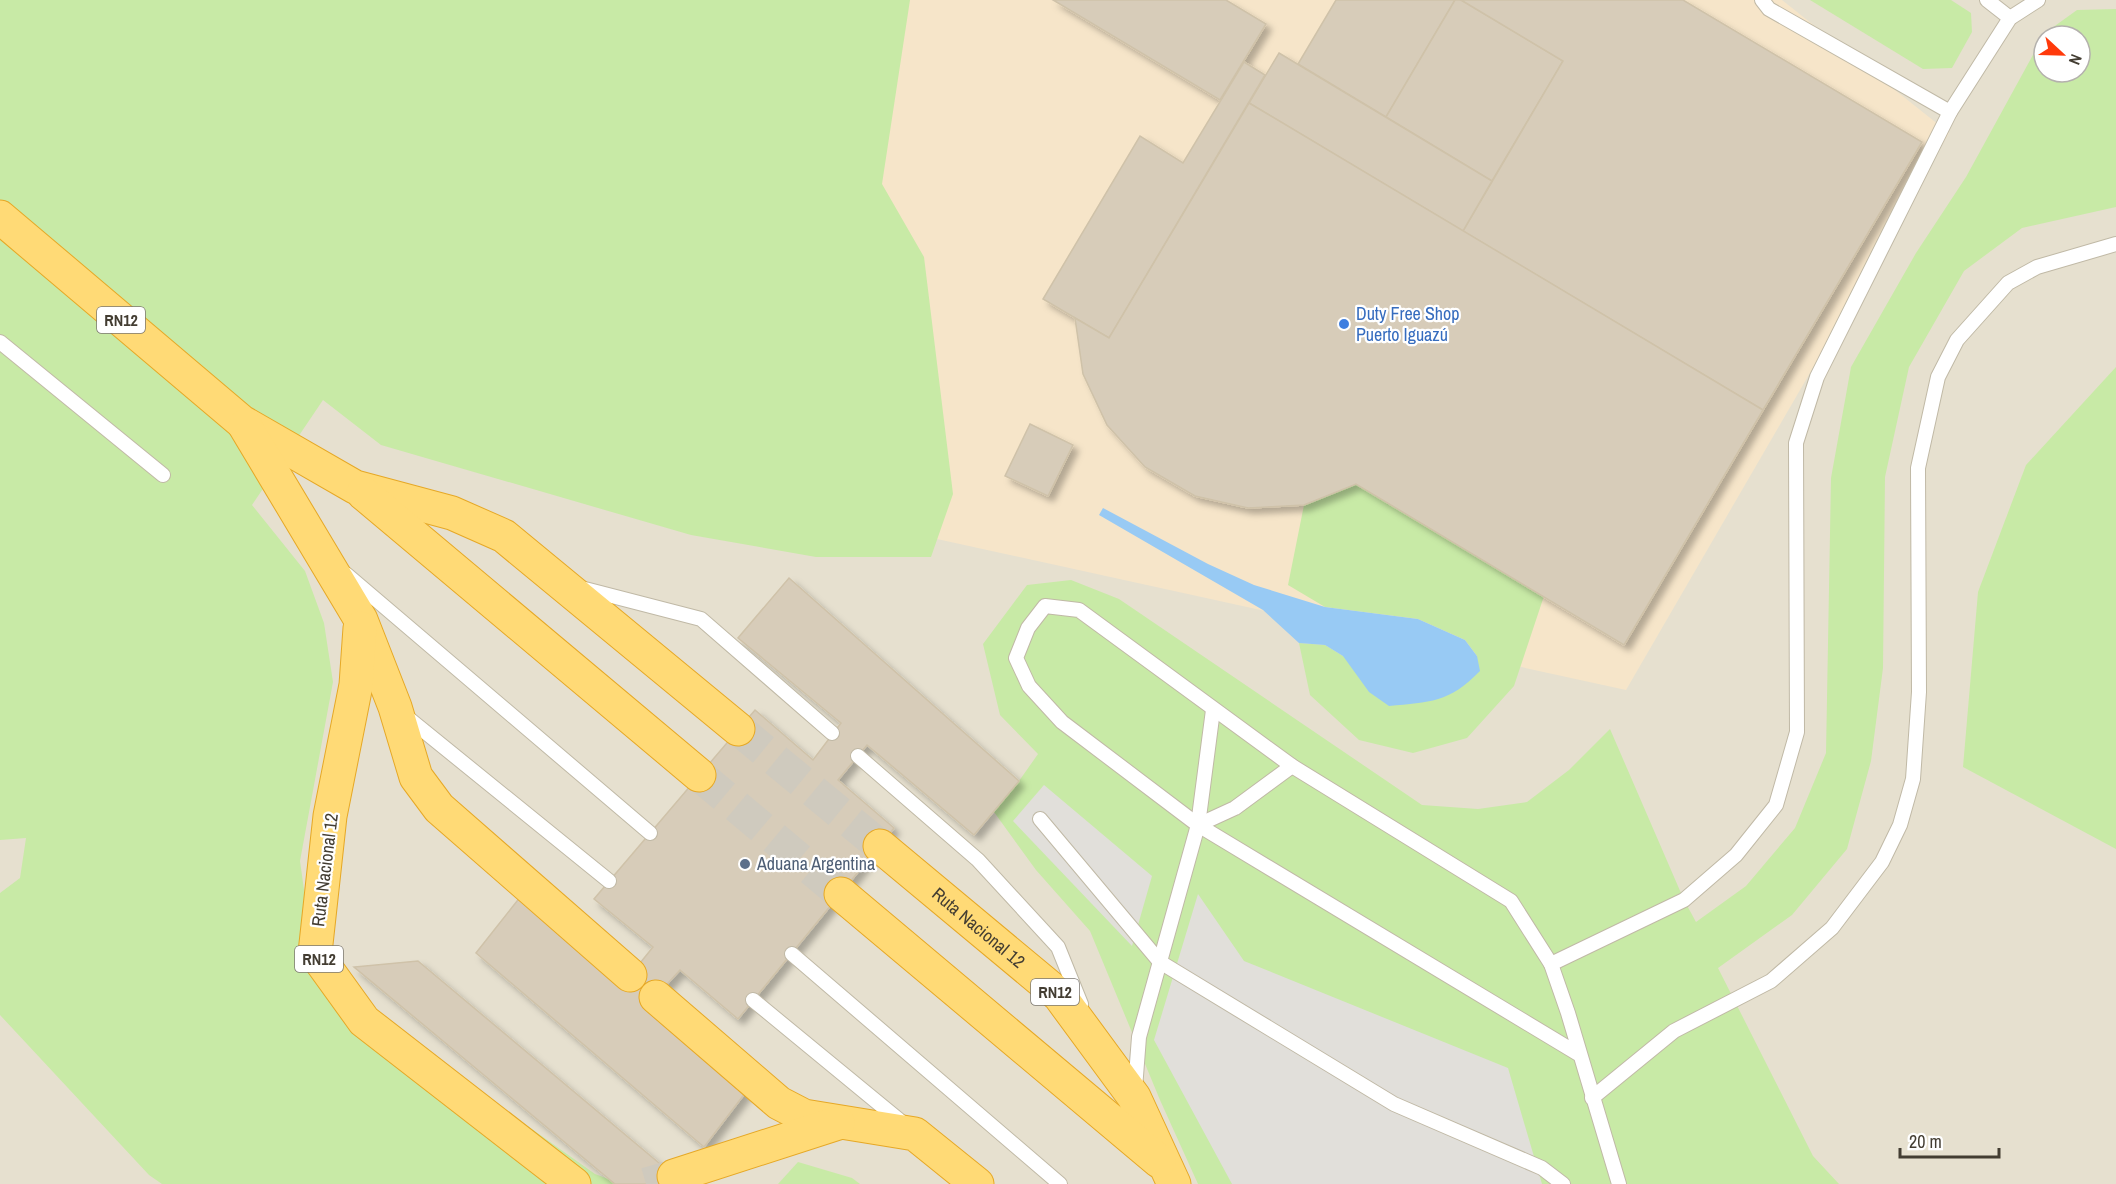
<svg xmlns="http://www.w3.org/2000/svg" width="2116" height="1184" font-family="'Archivo Narrow',sans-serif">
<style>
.residential{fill:#e6e0cf;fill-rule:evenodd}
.commercial{fill:#f6e5c9}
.green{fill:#c8eaa6;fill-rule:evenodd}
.parking{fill:#e1dfda}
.water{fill:#98caf4}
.building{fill:#d7ccb9;stroke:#cfc2a9;stroke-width:1.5;filter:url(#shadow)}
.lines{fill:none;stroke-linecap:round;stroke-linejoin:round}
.trunk-tunnel{stroke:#cfcabe;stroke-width:33;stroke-dasharray:33 16;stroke-linecap:butt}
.service-casing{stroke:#c0b9a6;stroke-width:16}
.trunk-casing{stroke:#e6a826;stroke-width:35}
.service{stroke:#fff;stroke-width:14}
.trunk{stroke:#ffda76;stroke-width:33}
.shop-dot{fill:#3f7fe0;stroke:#fff;stroke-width:2}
.service-dot{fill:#5c6f8a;stroke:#fff;stroke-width:2}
.labels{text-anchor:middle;stroke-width:4.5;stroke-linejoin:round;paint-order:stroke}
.shield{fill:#fff;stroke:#7b7770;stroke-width:1.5}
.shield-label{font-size:16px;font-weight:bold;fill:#433d32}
.shop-label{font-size:18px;fill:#366cbe;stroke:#fff;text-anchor:start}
.service-label{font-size:18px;fill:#4e5e75;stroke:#fff;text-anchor:start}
.street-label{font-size:18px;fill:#433d32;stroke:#fff}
</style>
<defs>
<filter id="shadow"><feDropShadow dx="5.5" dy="5.5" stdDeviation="3" flood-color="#0004"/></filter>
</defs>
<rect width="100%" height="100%" fill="#f2ede1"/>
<!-- residential -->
<path class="residential" d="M0 0H2116V1184H0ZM2044 36H2080V72H2044Z"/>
<!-- commercial -->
<polygon class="commercial" points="896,0 1782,0 1949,133 1626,690 823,514"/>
<!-- green -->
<g class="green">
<polygon points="0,0 910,0 882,184 924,257 953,494 931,557 816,557 691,535 381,445 323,400 252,505 305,571 324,623 333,682 300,861 310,933 390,1028 595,1174 622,1184 162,1184 149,1175 0,1015 0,893 20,878 26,838 0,840"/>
<polygon points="1810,0 1951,0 1971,13 1972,32 1952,68 1923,69"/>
<path d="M2116 9V207L2022 228 1964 271 1909 367 1885 477 1883 668 1871 761 1847 849 1792 915 1718 968 1813 1156 1839 1184H1198L1160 1100 1090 931 1036 870 994 812 1019 781 1038 754 1000 715 983 644 1027 585 1071 580 1119 599 1422 805 1478 809 1527 802 1569 770 1610 729 1684 900 1696 922 1746 886 1795 828 1826 753 1831 478 1851 367 1916 253 1966 177 2045 33 2077 10ZM2044 36H2080V72H2044Z"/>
<polygon points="2116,367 2116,849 1963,767 1978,592 2026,465"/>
<polygon points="1356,484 1544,596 1514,686 1467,738 1413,753 1359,740 1310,695 1299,643 1325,645 1343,656 1477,656 1465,640 1418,619 1325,607 1288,585 1304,505"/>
<polygon points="798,1162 852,1178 860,1184 778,1184"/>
</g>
<!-- parking -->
<g class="parking">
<polygon points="1044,785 1152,876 1132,946 1013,821"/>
<polygon points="1198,894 1244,961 1508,1068 1542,1184 1232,1184 1154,1040"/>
</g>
<!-- water -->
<path class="water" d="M1103 508 1208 564 1254 585 1325 607 1418 619 1465 640 1477 656 1480 671C1449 703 1430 702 1389 706L1369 692 1343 656 1325 645 1299 643 1263 610 1099 515Z"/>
<!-- building -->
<g class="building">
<polygon points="1053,0 1226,0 1266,24 1220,100"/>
<polygon points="1336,0 1455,0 1386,117 1298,64"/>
<polygon points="1455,0 1461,0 1563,61 1492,181 1386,117"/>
<polygon points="1461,0 1683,0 1922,142 1763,410 1463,231 1563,61"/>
<polygon points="1279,53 1492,181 1463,231 1249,103"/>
<polygon points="1244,62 1265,75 1109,338 1043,299 1140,136 1183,163"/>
<polygon points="1249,103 1763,410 1624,645 1356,484 1304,505 1248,508 1195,496 1145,467 1107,425 1083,374 1075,318 1109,338"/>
<polygon points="1030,424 1073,445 1048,496 1005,476"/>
<polygon points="789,578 1019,781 974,835 867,745 838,780 894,828 738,1019 680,970 649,1004 749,1088 704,1147 476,953 521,896 628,978 653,947 594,899 755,710 813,760 841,723 738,638"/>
<polygon points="418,961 684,1184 615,1184 354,967"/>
</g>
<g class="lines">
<!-- trunk-tunnel -->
<g class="trunk-tunnel">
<polyline points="738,729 880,846"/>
<polyline points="699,775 841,894"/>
<polyline points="646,1184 674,1176"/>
</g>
<defs>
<g id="service">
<polyline points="1762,0 1769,9 1950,112"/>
<polyline points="1987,0 2010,18"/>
<polyline points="0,342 163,475"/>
<polyline points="346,574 650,833"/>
<polyline points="581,588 701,619 832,733"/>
<polyline points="403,714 609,881"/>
<polyline points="858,756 978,860 1058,947 1081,1004"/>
<polyline points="1040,819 1160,962 1394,1104 1542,1168 1563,1184"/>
<polyline points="1198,825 1235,808 1292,766"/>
<polyline points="792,954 1060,1184"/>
<polyline points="1551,964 1684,900 1736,855 1776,805 1797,732 1796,443 1817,377 1950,112 2010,18 2038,0"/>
<polyline points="753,1000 905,1125"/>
<polyline points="1580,1055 1198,825 1062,722 1029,686 1016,658 1028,628 1045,606 1079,610 1292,766 1511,901 1551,964 1568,1013 1619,1184"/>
<polyline points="1135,1089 1139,1037 1198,825 1213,710"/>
<polyline points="1592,1098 1674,1031 1771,981 1832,928 1882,862 1900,825 1913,779 1919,692 1918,468 1938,377 1957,340 2008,283 2037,267 2116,244"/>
</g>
<g id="trunk">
<polyline points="0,217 242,422 355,487 452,513 504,536 738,729"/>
<polyline points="245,426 361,620 395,707 416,777 439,808 630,975"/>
<polyline points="363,493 699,775"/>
<polyline points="360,628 356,685 330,816 315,953 364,1021 574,1184"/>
<path id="s1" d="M880 846 1059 995 1134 1097 1174 1184"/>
<polyline points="841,894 1159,1161"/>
<polyline points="656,997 779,1103 804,1116 915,1134 977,1184"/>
<polyline points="674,1176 838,1123"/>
</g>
</defs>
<!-- service casing -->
<use href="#service" class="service-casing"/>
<!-- trunk casing -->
<use href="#trunk" class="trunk-casing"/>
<!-- service -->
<use href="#service" class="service"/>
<!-- trunk -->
<use href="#trunk" class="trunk"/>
</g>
<!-- markers -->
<circle class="shop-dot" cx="1344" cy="324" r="6"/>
<circle class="service-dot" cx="745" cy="864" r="6"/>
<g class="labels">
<!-- shield labels -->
<g class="shield">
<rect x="97" y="307" width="48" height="26" rx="4.5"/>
<rect x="295" y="946" width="48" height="26" rx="4.5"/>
<rect x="1031" y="979" width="48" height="26" rx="4.5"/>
</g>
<g class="shield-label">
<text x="121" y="326">RN12</text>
<text x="319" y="965">RN12</text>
<text x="1055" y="998">RN12</text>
</g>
<!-- shop labels -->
<g class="shop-label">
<text x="1356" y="320">Duty Free Shop<tspan x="1356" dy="21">Puerto Iguazú</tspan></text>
</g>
<!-- service labels -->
<g class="service-label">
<text x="757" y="870">Aduana Argentina</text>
</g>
<!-- street labels -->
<g class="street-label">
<text transform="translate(325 870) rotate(-83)" y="6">Ruta Nacional 12</text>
<text dy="6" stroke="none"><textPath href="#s1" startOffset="128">Ruta Nacional 12</textPath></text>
</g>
</g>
<!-- north arrow -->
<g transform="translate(2062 54) rotate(112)"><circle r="28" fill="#ffffff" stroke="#b4b1ad" stroke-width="1.5"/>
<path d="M0-4.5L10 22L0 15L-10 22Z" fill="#ff3a0b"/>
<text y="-9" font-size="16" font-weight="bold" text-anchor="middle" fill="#433d32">N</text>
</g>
<!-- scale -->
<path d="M1900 1148v9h99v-9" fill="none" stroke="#433d32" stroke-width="3"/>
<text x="1909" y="1148" font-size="18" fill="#433d32" stroke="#ffffff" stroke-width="4.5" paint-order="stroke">20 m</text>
</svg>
